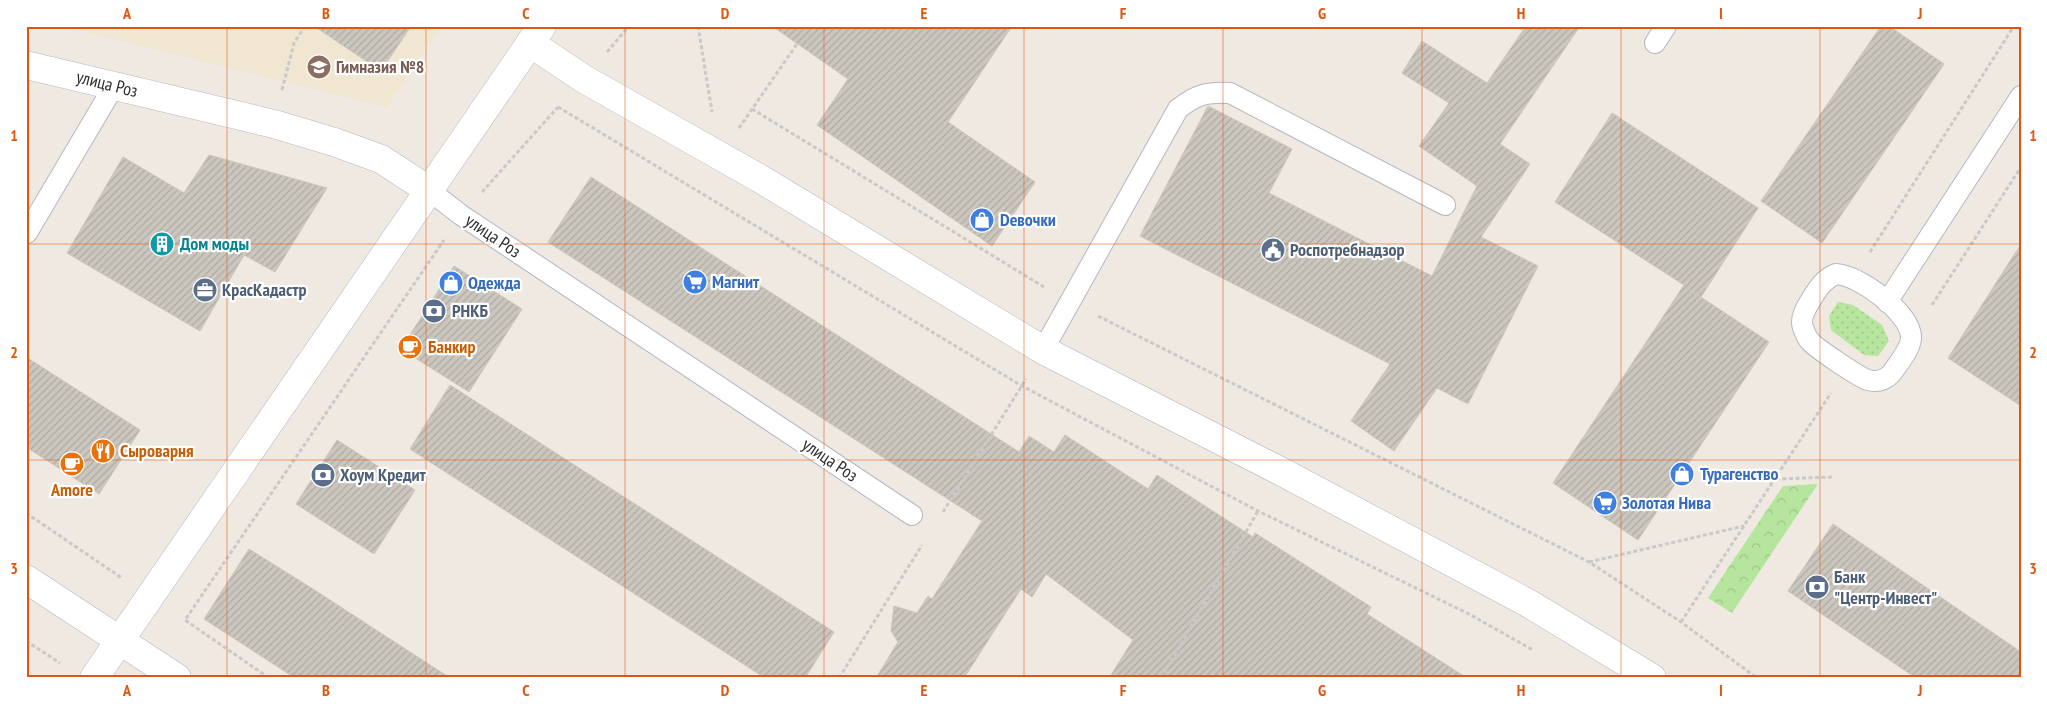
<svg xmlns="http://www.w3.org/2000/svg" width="2047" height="704" font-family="'PT Sans Narrow',sans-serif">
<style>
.education{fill:#f0e6d1}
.grass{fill:url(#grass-dots)}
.forest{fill:url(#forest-crowns)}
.building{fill:url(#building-hatch);stroke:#cbc5ba}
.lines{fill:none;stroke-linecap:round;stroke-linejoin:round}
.service-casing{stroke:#b4b7c1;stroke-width:22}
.minor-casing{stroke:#b4b7c1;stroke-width:29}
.tertiary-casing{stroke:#b4b7c1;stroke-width:29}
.path{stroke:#c9c9c9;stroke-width:3;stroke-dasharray:4 2.5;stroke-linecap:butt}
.service{stroke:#fff;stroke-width:20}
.minor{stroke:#fff;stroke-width:28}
.tertiary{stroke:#fff;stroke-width:28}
.grid{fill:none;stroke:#df570e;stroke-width:1;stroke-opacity:0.55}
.labels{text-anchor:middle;stroke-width:4.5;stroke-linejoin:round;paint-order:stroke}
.education-label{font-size:18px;font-weight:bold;fill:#785e54;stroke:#fff;text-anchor:start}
.street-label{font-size:18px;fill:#2e2e2e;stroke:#fff}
.shop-label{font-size:18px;font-weight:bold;fill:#366cbe;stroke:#fff;text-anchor:start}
.culture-label{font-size:18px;font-weight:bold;fill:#0d838f;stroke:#fff;text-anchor:start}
.service-label{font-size:18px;font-weight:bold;fill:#4e5e75;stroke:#fff;text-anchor:start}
.food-label{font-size:18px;font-weight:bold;fill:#c56008;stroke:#fff;text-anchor:start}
.neatline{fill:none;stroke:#df570e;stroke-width:2}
.grid-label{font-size:16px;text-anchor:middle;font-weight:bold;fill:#df570e}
</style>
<defs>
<pattern id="grass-dots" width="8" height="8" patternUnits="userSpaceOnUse" patternTransform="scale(1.25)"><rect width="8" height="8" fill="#b6e59e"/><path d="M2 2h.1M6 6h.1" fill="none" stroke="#9dc588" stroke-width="1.8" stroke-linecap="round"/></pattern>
<pattern id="forest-crowns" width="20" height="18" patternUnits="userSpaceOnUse" patternTransform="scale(1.25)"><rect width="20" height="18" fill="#b6e59e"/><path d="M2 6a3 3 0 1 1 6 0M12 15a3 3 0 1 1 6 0" fill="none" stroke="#9dc588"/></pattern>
<pattern id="building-hatch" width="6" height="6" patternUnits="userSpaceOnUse" patternTransform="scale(1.25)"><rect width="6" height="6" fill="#cbc7bf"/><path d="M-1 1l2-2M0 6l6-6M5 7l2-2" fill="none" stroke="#afaba4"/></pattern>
</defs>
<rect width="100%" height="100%" fill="#efe9e1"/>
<!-- education -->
<polygon class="education" points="62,26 441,26 387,107"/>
<!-- grass -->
<polygon class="grass" points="1838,302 1853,305 1882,325 1889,341 1878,356 1864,355 1831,330 1829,316"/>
<!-- forest -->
<polygon class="forest" points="1818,484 1732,613 1708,598 1783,486"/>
<!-- building -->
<g class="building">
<polygon points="314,26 411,26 381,71"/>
<polygon points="772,26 1012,26 948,122 1035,182 992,246 817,125 848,79"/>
<polygon points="1526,26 1580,26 1500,144 1530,164 1481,237 1538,266 1468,404 1437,388 1394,451 1351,421 1390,364 1140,236 1208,106 1292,149 1269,193 1432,276 1477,186 1419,146 1449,103 1402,73 1422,41 1487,83"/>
<polygon points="1881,26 1889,26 1944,64 1822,243 1761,201"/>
<polygon points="1612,113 1758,208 1701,297 1690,290 1769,342 1638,540 1553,483 1684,285 1555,202"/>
<polygon points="209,155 327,188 275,272 244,255 200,331 67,253 123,157 184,193"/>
<polygon points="591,177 1019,452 1029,436 1054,452 1065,435 1148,489 1157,475 1253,537 1255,533 1371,607 1367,614 1467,678 1109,678 1133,640 1046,574 1032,597 1021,589 964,678 876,678 898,642 891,631 894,606 917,613 928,596 932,599 982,521 548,242"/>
<polygon points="2021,244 2021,406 1948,358"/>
<polygon points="454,266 522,309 469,392 401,349"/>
<polygon points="26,357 140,430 99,494 26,447"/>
<polygon points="450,385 834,632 805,678 765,678 410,449"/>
<polygon points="337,440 415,490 374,554 296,504"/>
<polygon points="1833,524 2021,652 2021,678 1916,678 1788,591"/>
<polygon points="249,549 313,589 450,678 295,678 204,619"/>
</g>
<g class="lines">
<defs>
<g id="service">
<polyline points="1655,43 1666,26"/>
<polyline points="430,191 461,215 912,515"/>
<polyline points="27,233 114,86"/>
<path d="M1836 274C1859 275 1909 312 1911 336 1912 347 1900 361 1894 370 1888 379 1879 383 1868 380 1860 378 1814 347 1809 340 1806 336 1802 327 1802 322 1802 313 1808 305 1812 298 1819 287 1824 279 1836 274Z"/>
<polyline points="1887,302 2021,96"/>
<path d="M1043 350 1178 109C1197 94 1207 92 1230 93L1445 205"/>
</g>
<g id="minor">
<polyline points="530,43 584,79 759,178 1043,350 1284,473 1528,603 1652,678"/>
<polyline points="26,65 274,124 334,142 381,159 430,191"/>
<polyline points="94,678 542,26"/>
</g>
<polyline id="tertiary" points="26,579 177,678"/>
</defs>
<!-- service casing -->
<use href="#service" class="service-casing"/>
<!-- minor casing -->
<use href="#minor" class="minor-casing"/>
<!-- tertiary casing -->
<use href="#tertiary" class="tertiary-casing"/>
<!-- path -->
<g class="path">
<polyline points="698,26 712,112"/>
<polyline points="607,52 629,26"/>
<polyline points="282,90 294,43 305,26"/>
<polyline points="558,107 1022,386 1258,511 1467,613 1533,650"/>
<polyline points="752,109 1044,287"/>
<polyline points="739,128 797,44"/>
<polyline points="482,192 558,107"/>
<polyline points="1870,252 2014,26"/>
<polyline points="1932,305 2021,167"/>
<polyline points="1098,316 1589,562 1681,622 1757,678"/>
<polyline points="1776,479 1833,477"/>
<polyline points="943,512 1026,379"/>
<polyline points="26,513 122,578"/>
<polyline points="1589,562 1744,526"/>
<polyline points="1681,622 1831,393"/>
<polyline points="26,641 60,663"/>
<polyline points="269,678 185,620 444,240"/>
<polyline points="839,678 922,545"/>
<polyline points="1161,678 1258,511"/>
</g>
<!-- service -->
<use href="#service" class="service"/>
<!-- minor -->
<use href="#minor" class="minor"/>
<!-- tertiary -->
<use href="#tertiary" class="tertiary"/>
</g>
<!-- grid -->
<path class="grid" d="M227 26V678M426 26V678M625 26V678M824 26V678M1024 26V678M1223 26V678M1422 26V678M1621 26V678M1820 26V678M26 244H2021M26 460H2021"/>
<!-- icons -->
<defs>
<symbol id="school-disc" viewBox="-11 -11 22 22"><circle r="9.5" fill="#8d6e63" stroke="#fff"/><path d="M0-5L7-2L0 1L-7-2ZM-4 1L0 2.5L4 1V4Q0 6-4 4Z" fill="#fff"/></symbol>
<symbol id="shop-disc" viewBox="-11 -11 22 22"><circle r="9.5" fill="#3f7fe0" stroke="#fff"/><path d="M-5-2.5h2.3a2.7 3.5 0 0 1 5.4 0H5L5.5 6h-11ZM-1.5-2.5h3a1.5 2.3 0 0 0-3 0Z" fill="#fff"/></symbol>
<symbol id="building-disc" viewBox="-11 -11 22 22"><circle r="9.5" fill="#0f9aa8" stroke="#fff"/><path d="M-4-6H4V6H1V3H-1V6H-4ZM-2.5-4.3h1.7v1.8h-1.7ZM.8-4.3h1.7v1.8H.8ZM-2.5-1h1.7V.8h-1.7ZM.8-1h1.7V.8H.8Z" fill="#fff"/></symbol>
<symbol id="civic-disc" viewBox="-11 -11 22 22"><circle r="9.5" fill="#5c6f8a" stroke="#fff"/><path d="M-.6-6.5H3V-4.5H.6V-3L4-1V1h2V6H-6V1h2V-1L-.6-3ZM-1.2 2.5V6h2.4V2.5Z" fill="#fff"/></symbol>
<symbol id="supermarket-disc" viewBox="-11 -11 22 22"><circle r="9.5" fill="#3f7fe0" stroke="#fff"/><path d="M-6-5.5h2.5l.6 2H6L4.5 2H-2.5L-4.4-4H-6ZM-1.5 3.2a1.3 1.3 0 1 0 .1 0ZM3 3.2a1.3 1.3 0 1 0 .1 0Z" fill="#fff"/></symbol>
<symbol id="office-disc" viewBox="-11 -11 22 22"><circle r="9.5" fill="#5c6f8a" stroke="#fff"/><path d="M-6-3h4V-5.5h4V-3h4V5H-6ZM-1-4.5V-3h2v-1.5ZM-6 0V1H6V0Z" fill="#fff"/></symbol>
<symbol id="bank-disc" viewBox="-11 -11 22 22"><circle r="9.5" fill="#5c6f8a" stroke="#fff"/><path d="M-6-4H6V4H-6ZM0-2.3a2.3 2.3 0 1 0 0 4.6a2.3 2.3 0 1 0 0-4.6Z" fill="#fff"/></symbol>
<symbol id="cafe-disc" viewBox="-11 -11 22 22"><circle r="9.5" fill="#e8710a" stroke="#fff"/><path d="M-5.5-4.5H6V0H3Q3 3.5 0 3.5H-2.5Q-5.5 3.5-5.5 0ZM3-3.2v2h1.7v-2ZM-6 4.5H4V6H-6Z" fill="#fff"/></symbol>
<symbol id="restaurant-disc" viewBox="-11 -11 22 22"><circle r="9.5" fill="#e8710a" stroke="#fff"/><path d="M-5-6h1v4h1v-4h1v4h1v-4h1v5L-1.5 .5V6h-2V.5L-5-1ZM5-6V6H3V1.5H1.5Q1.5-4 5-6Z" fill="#fff"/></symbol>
</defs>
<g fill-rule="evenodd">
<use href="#school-disc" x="305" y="53" width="28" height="28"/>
<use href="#shop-disc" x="968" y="206" width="28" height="28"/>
<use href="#building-disc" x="148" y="230" width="28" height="28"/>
<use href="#civic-disc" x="1259" y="236" width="28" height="28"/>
<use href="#supermarket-disc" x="681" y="268" width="28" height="28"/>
<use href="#shop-disc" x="437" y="269" width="28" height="28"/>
<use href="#office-disc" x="191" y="276" width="28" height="28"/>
<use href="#bank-disc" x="420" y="297" width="28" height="28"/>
<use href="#cafe-disc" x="396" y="333" width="28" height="28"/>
<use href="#restaurant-disc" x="89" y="437" width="28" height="28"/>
<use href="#cafe-disc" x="58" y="450" width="28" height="28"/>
<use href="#shop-disc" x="1668" y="460" width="28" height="28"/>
<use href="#bank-disc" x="309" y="461" width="28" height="28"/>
<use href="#supermarket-disc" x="1591" y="489" width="28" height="28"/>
<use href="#bank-disc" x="1803" y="573" width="28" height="28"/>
</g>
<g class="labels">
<!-- education labels -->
<g class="education-label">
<text x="336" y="73">Гимназия №8</text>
</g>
<!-- street labels -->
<g class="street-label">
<text transform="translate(107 84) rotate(14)" y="6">улица Роз</text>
<text transform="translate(493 236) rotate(34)" y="6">улица Роз</text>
<text transform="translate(830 460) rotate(34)" y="6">улица Роз</text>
</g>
<!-- shop labels -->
<g class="shop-label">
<text x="1000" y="226">Dевочки</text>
<text x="712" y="288">Магнит</text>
<text x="468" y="289">Одежда</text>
<text x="1700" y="480">Турагенство</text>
<text x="1622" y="509">Золотая Нива</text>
</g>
<!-- culture labels -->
<g class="culture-label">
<text x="180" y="250">Дом моды</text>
</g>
<!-- service labels -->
<g class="service-label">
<text x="1290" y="256">Роспотребнадзор</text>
<text x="222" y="296">КрасКадастр</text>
<text x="452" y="317">РНКБ</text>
<text x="340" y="481">Хоум Кредит</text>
<text x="1834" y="583">Банк<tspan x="1834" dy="21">"Центр-Инвест"</tspan></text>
</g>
<!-- food labels -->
<g class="food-label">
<text x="428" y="353">Банкир</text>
<text x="120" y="457">Сыроварня</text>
<text x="72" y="496" text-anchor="middle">Amore</text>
</g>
</g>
<!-- border -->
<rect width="2047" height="704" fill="none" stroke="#ffffff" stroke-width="55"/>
<rect x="28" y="28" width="1992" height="648" class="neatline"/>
<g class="grid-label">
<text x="127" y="19">A</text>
<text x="326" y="19">B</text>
<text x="526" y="19">C</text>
<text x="725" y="19">D</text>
<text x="924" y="19">E</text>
<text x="1123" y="19">F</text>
<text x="1322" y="19">G</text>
<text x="1521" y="19">H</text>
<text x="1721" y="19">I</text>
<text x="1920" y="19">J</text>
<text x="14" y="141">1</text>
<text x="2033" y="141">1</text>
<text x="14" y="358">2</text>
<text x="2033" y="358">2</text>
<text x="14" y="574">3</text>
<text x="2033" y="574">3</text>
<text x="127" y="696">A</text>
<text x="326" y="696">B</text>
<text x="526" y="696">C</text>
<text x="725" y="696">D</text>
<text x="924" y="696">E</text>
<text x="1123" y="696">F</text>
<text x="1322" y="696">G</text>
<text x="1521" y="696">H</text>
<text x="1721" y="696">I</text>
<text x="1920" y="696">J</text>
</g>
</svg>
